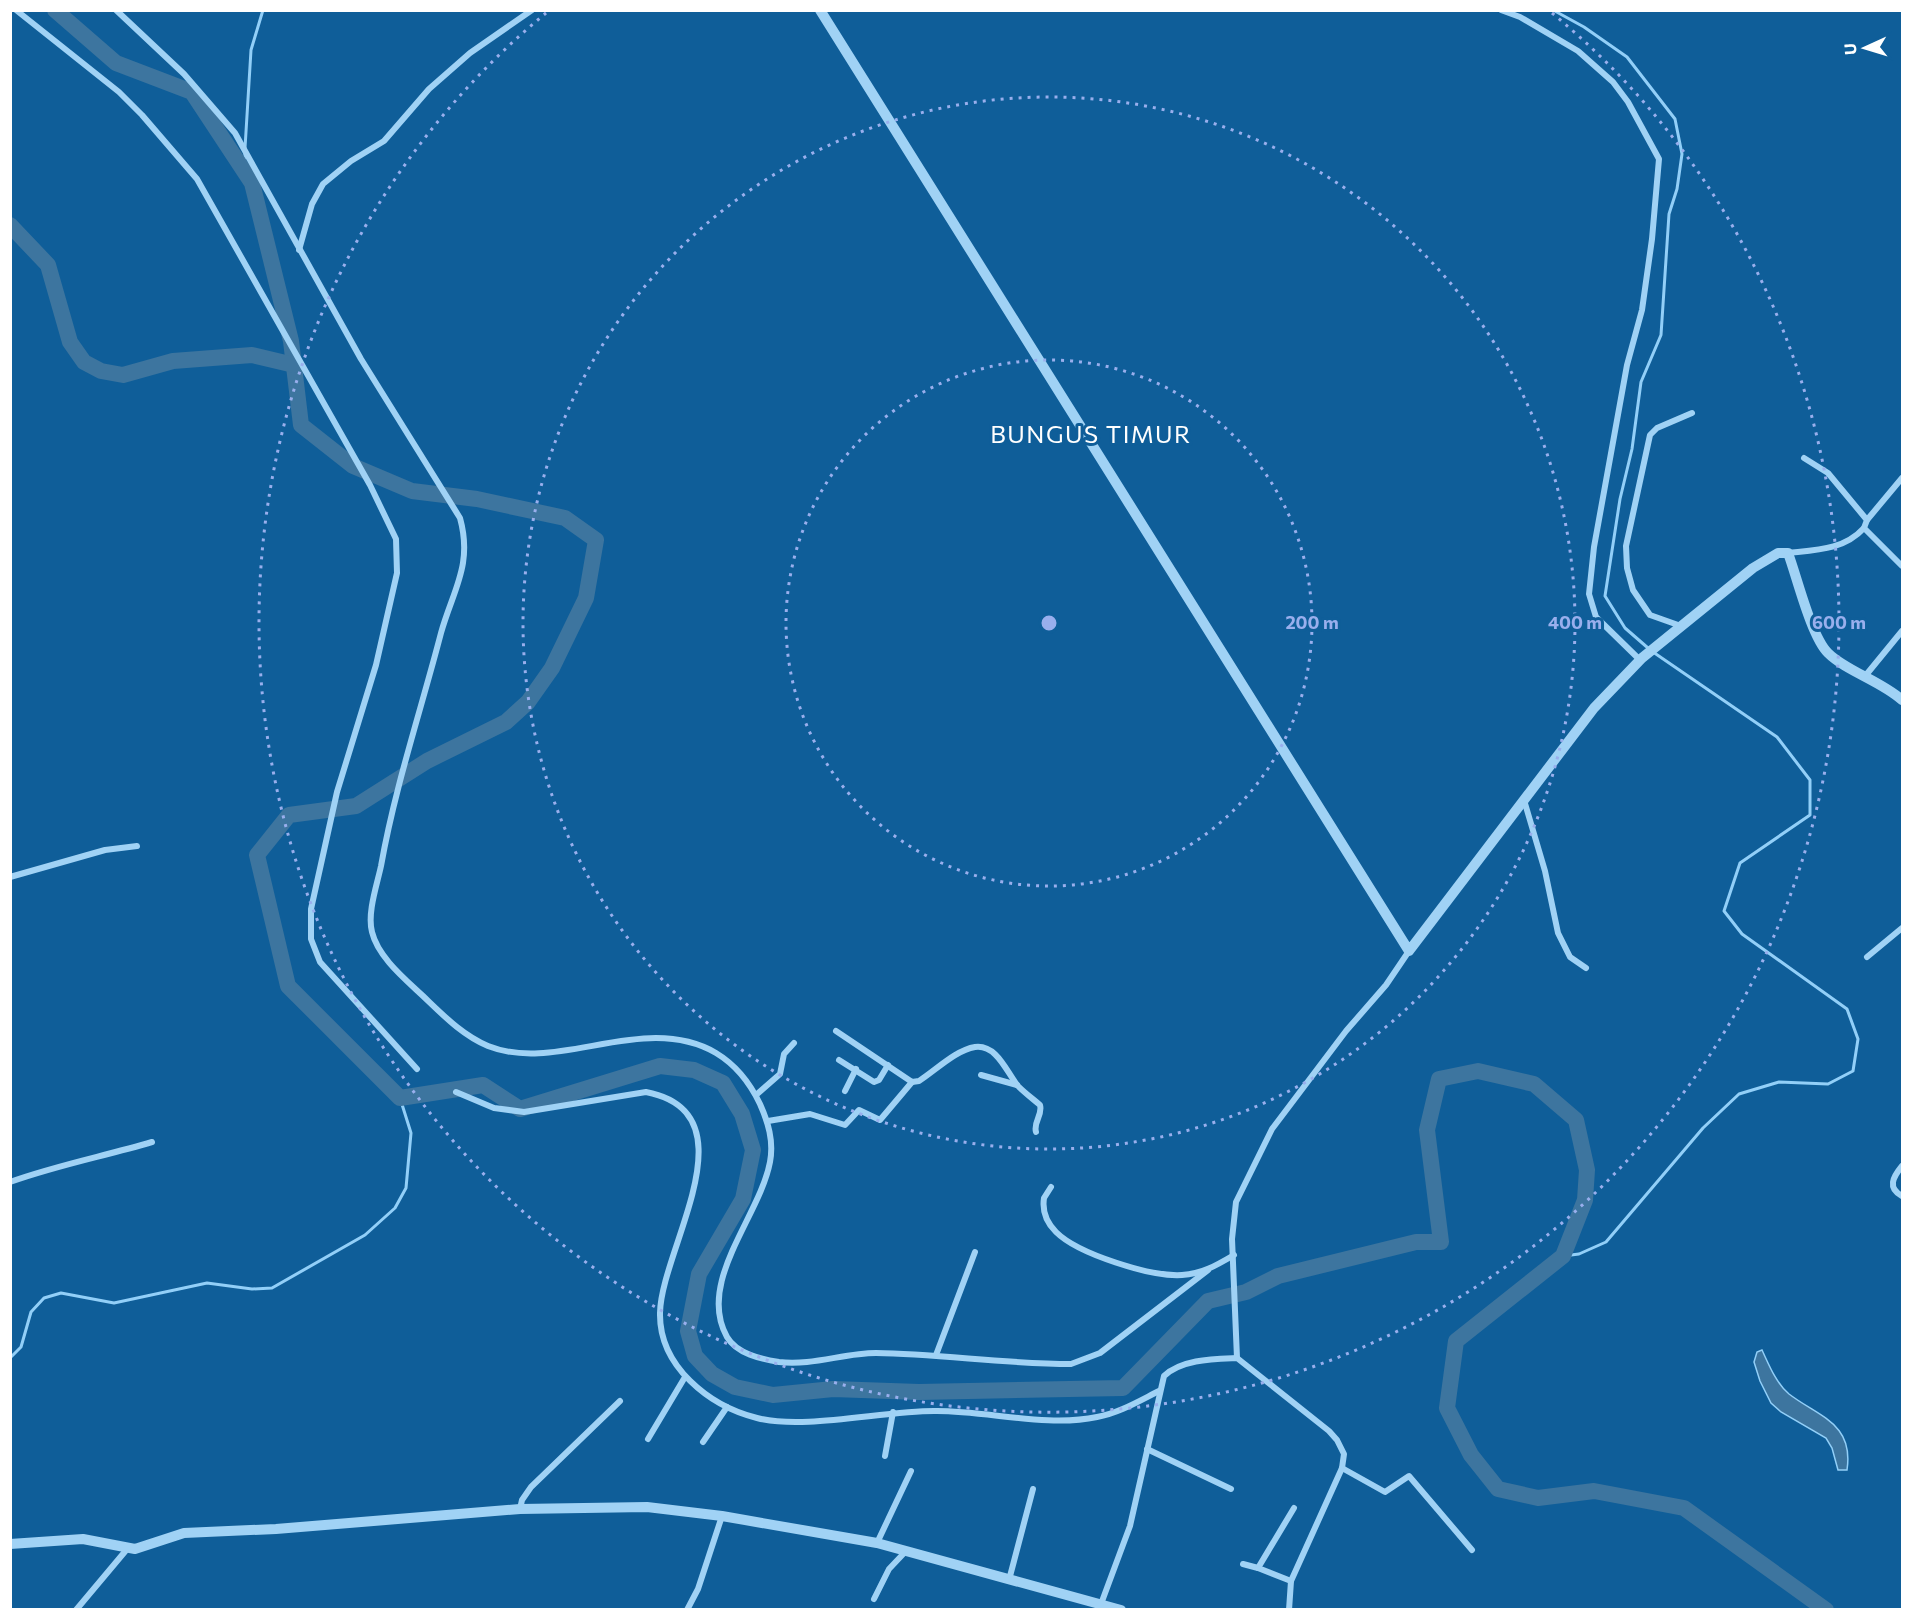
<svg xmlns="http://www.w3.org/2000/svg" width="1913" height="1620" font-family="Commissioner,sans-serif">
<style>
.water{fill:#3d759f;stroke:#92cff8;stroke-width:1.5}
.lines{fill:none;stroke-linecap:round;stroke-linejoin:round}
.stream{stroke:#92cff8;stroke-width:3}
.river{stroke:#3d759f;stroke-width:16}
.minor{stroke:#a0d2f5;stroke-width:6}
.tertiary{stroke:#a0d2f5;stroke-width:10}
.ring{fill:none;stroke:#99afed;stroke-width:3;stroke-dasharray:3 6}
.labels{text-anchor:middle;stroke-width:6;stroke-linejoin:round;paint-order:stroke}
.quarter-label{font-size:24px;letter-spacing:1.5px;fill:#fff;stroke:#0f5e99}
.centre{fill:#99afed;stroke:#0f5e99;stroke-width:3}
.ring-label{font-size:18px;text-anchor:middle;font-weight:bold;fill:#99afed;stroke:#0f5e99;stroke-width:6;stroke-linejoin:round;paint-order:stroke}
</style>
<rect width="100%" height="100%" fill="#0f5e99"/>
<!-- water -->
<path class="water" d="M1762 1350C1769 1365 1776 1383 1789 1394 1819 1417 1854 1423 1847 1470H1838L1832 1448 1826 1438 1781 1412 1771 1403 1760 1381 1754 1362 1757 1352Z"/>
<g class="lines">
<!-- stream -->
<g class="stream">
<polyline points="1553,10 1584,27 1627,57 1675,119 1682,154 1677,189 1669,214 1661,335 1641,382 1632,449 1620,499 1605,596 1625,628 1648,648"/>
<polyline points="245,148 251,50 263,10"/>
<polyline points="244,171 245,154"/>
<polyline points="1563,1256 1579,1254 1606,1242 1703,1128 1739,1094 1779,1082 1828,1084 1853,1071 1858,1039 1847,1009 1742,934 1724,911 1740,863 1810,815 1810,780 1777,737 1653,652"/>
<polyline points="10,1358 21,1347 31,1312 44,1298 61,1293 114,1303 207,1283 252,1289 272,1288 365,1235 395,1208 406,1188 411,1133 400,1098"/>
</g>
<!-- river -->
<g class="river">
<polyline points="55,10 116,63 192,92 252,183 291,341 301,425 353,466 412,491 477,499 565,518 596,540 586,598 552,668 528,702 506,722 427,761 356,806 289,815 257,855 288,986 400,1098 483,1085 520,1109 660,1066 694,1070 723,1083 742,1114 753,1150 743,1199 699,1274 688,1331 695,1356 712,1374 735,1387 773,1395 833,1389 919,1392 1123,1388 1208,1301 1246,1292 1278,1276 1416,1242 1441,1242 1427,1130 1439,1079 1478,1071 1534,1084 1576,1120 1587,1170 1585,1200 1563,1256 1456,1341 1447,1408 1471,1455 1498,1489 1538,1498 1594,1491 1684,1508 1826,1610"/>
<polyline points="10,225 48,265 70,342 84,362 101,371 123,375 173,361 252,355 294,365"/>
</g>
<!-- minor -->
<g class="minor">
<polyline points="16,10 119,92 142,115 197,179 370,485 396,539 397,573 376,665 337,792 311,909 311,939 320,962 417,1069"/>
<path d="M116 10 184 74 235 133 361 359 460 518C473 565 453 590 441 633 421 710 395 787 381 866 377 885 367 913 372 932 378 957 405 979 423 996 443 1015 462 1035 488 1046 558 1074 644 1011 716 1053 736 1065 750 1083 760 1104 768 1122 774 1141 770 1162 760 1216 696 1282 727 1337 737 1354 761 1359 779 1362 812 1366 844 1353 876 1353 941 1354 1006 1364 1071 1364L1100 1353 1208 1270"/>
<polyline points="1501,10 1520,17 1578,51 1613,82 1628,102 1659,159 1652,239 1642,310 1627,365 1594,547 1589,594 1596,617 1640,660"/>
<polyline points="299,250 312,204 323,184 351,161 384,141 429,89 470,53 532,10"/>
<polyline points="1804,458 1828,473 1867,520 1864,528 1902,566"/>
<polyline points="1867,520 1902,478"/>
<path d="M1788 553C1816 550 1844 550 1864 528"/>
<polyline points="1681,626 1650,615 1633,590 1627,568 1626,546 1650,435 1657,428 1692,413"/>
<polyline points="1866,675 1902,631"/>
<polyline points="1524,800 1545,871 1558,933 1570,957 1586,968"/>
<polyline points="10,877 105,850 137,846"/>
<polyline points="1867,957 1902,928"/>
<path d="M836 1031 912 1082 919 1081C936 1070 956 1050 975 1047 997 1044 1007 1073 1018 1086 1025 1093 1033 1099 1040 1105 1043 1115 1033 1122 1036 1132"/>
<polyline points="839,1060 874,1082 879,1080 888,1065"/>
<polyline points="981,1075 1017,1085"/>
<polyline points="845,1091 856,1069"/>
<path d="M456 1092 494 1108 524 1112 646 1092C755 1113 661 1249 660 1313 659 1366 709 1406 757 1418 804 1430 882 1411 934 1411 985 1410 1046 1428 1097 1417 1119 1413 1139 1401 1159 1391"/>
<polyline points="756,1095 780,1074 784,1054 794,1043"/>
<polyline points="768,1121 810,1114 845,1125 859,1110 880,1120 912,1082"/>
<path d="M1902 1166C1893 1177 1887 1188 1902 1196"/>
<path d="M10 1182C57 1165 105 1156 152 1142"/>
<path d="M1051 1187 1044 1198C1042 1211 1047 1223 1056 1232 1078 1254 1151 1277 1182 1275 1202 1274 1217 1265 1234 1255"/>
<polyline points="936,1355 975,1252"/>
<polyline points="1237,1358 1232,1239 1236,1202 1272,1129 1346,1031 1386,985 1409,951"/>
<polyline points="648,1439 685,1377"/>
<polyline points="703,1442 727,1407"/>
<polyline points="1147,1449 1231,1489"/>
<polyline points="885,1456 893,1412"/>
<polyline points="1342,1468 1385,1492 1409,1476 1472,1550"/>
<polyline points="520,1509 522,1500 531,1487 620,1401"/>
<polyline points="877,1543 911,1471"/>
<polyline points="1243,1564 1258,1568"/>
<polyline points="1009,1580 1033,1489"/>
<polyline points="1291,1581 1258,1568 1294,1508"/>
<polyline points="874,1599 889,1569 906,1551"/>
<path d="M1101 1604 1130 1526 1164 1376C1182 1359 1214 1359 1237 1358L1329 1431 1337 1440 1344 1454 1342 1468 1291 1581 1289 1610"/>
<polyline points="76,1610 128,1548"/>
<polyline points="687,1610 698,1589 722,1516"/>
</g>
<!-- tertiary -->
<g class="tertiary">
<path d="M820 10 1409 951 1594 708 1642 658 1753 568 1778 553H1788C1797 577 1811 636 1828 653 1846 671 1881 681 1902 700"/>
<polyline points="10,1544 83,1539 135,1549 184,1533 276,1529 520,1509 647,1507 722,1516 877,1543 1121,1610"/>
</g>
</g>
<!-- distance rings -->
<g class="ring">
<circle cx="1049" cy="623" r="263"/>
<circle cx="1049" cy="623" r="526"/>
<path d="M1552 13A790 790 0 1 1 546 13"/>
</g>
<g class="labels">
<!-- quarter labels -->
<g class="quarter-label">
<text x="1091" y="443">BUNGUS TIMUR</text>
</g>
</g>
<circle cx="1049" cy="623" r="9" class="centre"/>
<g class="ring-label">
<text x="1312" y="629">200 m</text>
<text x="1575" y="629">400 m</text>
<text x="1839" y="629">600 m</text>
</g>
<!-- border -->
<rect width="1913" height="1620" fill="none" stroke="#ffffff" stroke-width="24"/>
<!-- north arrow -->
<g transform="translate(1865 48) rotate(266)" stroke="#0f5e99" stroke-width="4.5" paint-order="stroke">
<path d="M0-4.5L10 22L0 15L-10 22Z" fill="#ffffff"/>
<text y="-9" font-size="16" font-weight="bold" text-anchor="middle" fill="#ffffff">U</text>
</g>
</svg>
